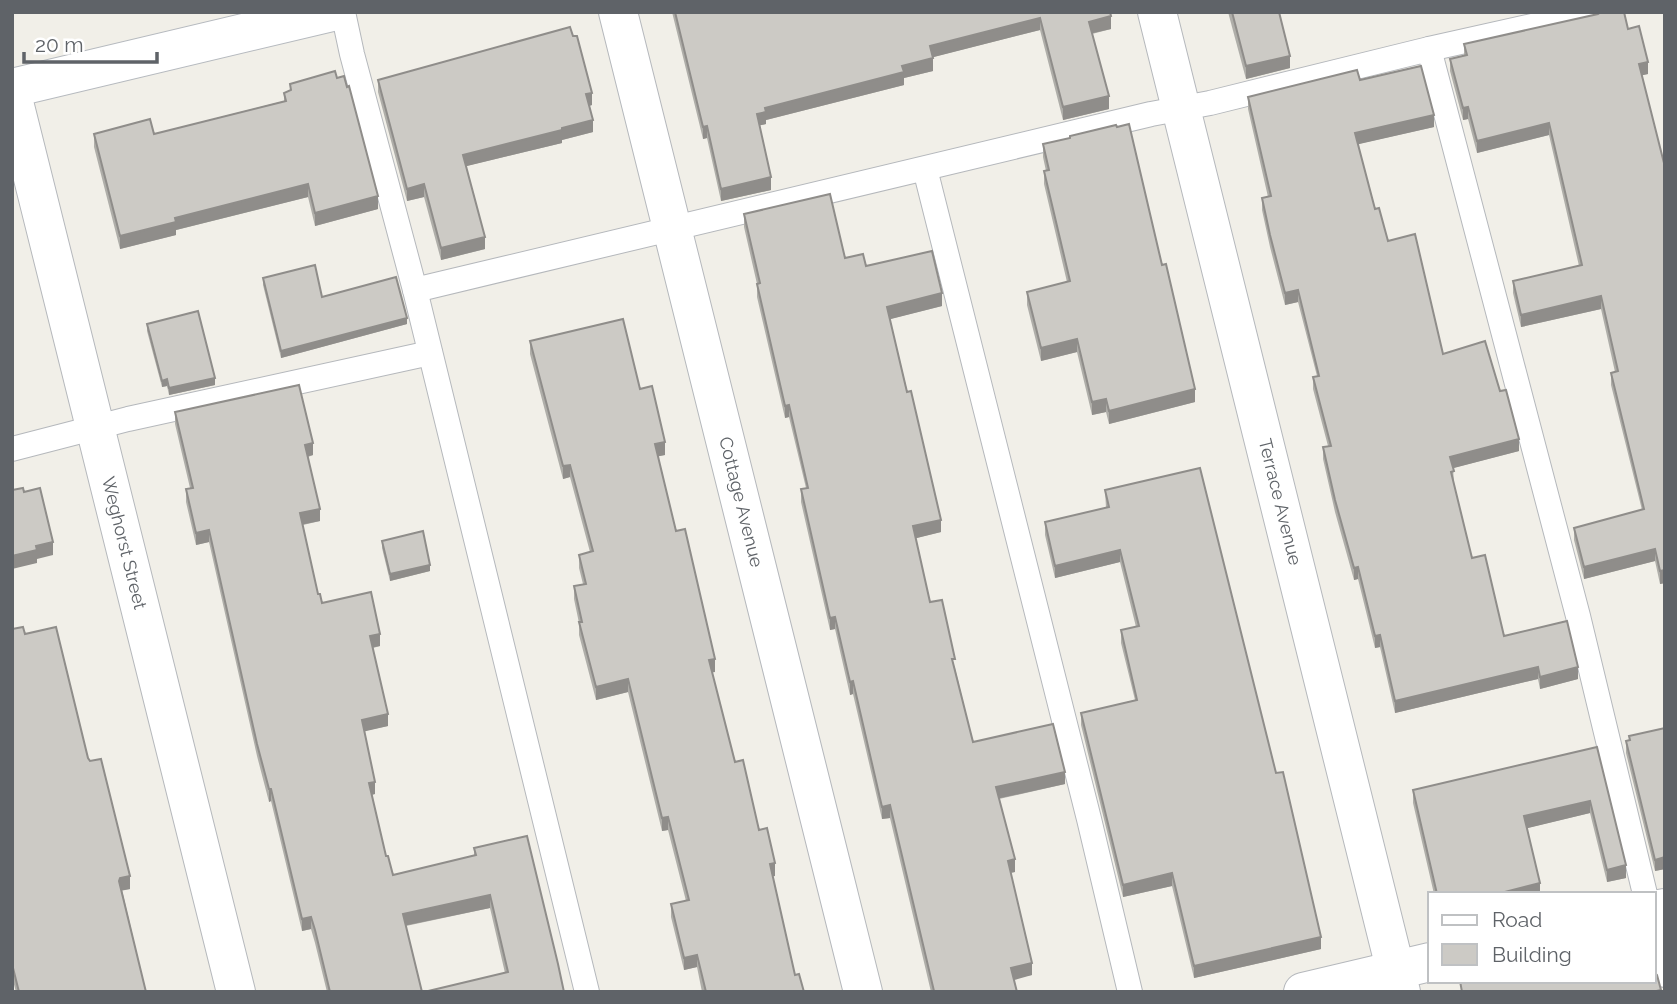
<svg xmlns="http://www.w3.org/2000/svg" width="1677" height="1004" font-family="Raleway,sans-serif">
<style>
.lines{fill:none;stroke-linecap:round;stroke-linejoin:round}
.service-casing{stroke:#b5b8bc;stroke-width:26}
.minor-casing{stroke:#b5b8bc;stroke-width:40}
.secondary-casing{stroke:#b6babf;stroke-width:40}
.service{stroke:#fff;stroke-width:24}
.minor{stroke:#fff;stroke-width:38}
.secondary{stroke:#fff;stroke-width:38}
.wall{fill:#afaea9}
.shaded-wall{fill:#8f8d8a}
.building{fill:#cccac5;stroke:#8f8d8a;stroke-width:2}
.labels{text-anchor:middle;stroke-width:5;stroke-linejoin:round;paint-order:stroke}
.street-label{font-size:18px;fill:#5f6368;stroke:#fff}
</style>
<rect width="100%" height="100%" fill="#f1efe8"/>
<g class="lines">
<defs>
<g id="service">
<polyline points="343,12 352,54 415,290 587,992"/>
<polyline points="1429,49 1578,616 1645,894"/>
<polyline points="925,169 1089,819 1130,992"/>
<polyline points="415,290 1151,114 1210,103 1429,49 1595,12"/>
<polyline points="12,449 128,419 430,353"/>
<polyline points="1654,931 1665,975"/>
</g>
<g id="minor">
<polyline points="618,12 863,992"/>
<polyline points="1157,12 1401,992"/>
<polyline points="12,94 236,992"/>
<polyline points="1654,910 1665,908"/>
<polyline points="1303,992 1430,962"/>
</g>
<polyline id="secondary" points="12,88 332,12"/>
</defs>
<!-- service casing -->
<use href="#service" class="service-casing"/>
<!-- minor casing -->
<use href="#minor" class="minor-casing"/>
<!-- secondary casing -->
<use href="#secondary" class="secondary-casing"/>
<!-- service -->
<use href="#service" class="service"/>
<!-- minor -->
<use href="#minor" class="minor"/>
<!-- secondary -->
<use href="#secondary" class="secondary"/>
</g>
<!-- wall -->
<g class="wall">
<polygon points="672,12 1110,12 1111,29 1092,34 1109,109 1063,120 1040,30 933,57 933,71 904,78 904,85 766,120 766,124 760,125 771,190 721,201 707,138 703,139"/>
<polygon points="1228,12 1279,12 1290,68 1246,79"/>
<polygon points="1628,29 1648,74 1642,75 1665,167 1665,583 1660,584 1655,561 1584,579 1574,540 1574,528 1642,510 1611,385 1611,373 1615,372 1601,309 1521,327 1513,293 1513,281 1579,266 1549,135 1477,153 1468,119 1463,120 1450,71 1450,59 1464,56 1464,44"/>
<polygon points="378,80 592,105 590,106 593,132 562,140 562,143 466,166 485,249 441,260 424,197 407,201 378,92"/>
<polygon points="1360,80 1434,127 1358,144 1375,209 1388,241 1443,354 1500,391 1519,451 1453,468 1454,483 1472,558 1504,636 1578,679 1540,689 1538,679 1395,713 1380,647 1375,648 1358,579 1354,580 1335,512 1323,459 1323,447 1328,446 1313,389 1313,377 1317,376 1298,302 1285,305 1270,247 1262,210 1262,198 1268,197 1248,109 1248,97"/>
<polygon points="290,84 378,209 315,226 308,197 176,230 176,235 120,249 94,147 94,134 154,134 284,101 284,93 290,91"/>
<polygon points="1043,144 1195,402 1109,424 1106,412 1092,415 1077,352 1041,361 1027,305 1027,292 1067,282 1044,184 1044,171 1046,171 1043,157"/>
<polygon points="744,214 866,266 942,306 890,319 941,532 916,538 930,602 955,668 973,742 1065,784 999,799 1015,872 1011,873 1032,975 931,992 890,818 882,819 853,694 850,695 835,629 830,630 801,502 801,489 806,488 789,417 785,418 757,297 757,284 744,227"/>
<polygon points="263,278 322,297 407,324 281,358 263,285"/>
<polygon points="147,324 215,385 169,395 167,386 162,387 147,331"/>
<polygon points="530,341 640,389 665,455 658,456 676,531 715,672 712,672 735,762 775,876 772,876 795,975 804,992 702,992 697,967 684,970 671,917 671,904 686,901 668,830 662,831 628,692 596,700 579,635 579,623 574,599 574,586 583,584 579,568 579,555 590,552 570,477 563,479 530,354"/>
<polygon points="175,412 313,455 308,457 320,521 303,525 318,594 322,603 380,646 373,648 388,726 364,731 375,794 372,795 386,856 393,875 474,856 474,848 558,964 505,973 490,908 406,926 422,992 327,992 315,943 311,929 302,931 271,801 269,802 257,756 209,542 196,545 186,502 186,489 190,488 175,424"/>
<polygon points="1105,490 1276,773 1321,949 1194,978 1172,886 1123,897 1081,725 1081,713 1135,700 1121,643 1121,630 1136,627 1120,562 1055,578 1045,535 1045,522 1106,508"/>
<polygon points="382,541 430,571 390,581 382,548"/>
<polygon points="12,629 25,634 88,758 130,889 122,890 146,992 16,992 12,977"/>
<polygon points="1665,728 1665,869 1655,871 1626,753 1626,741 1629,740 1629,736"/>
<polygon points="1597,747 1626,878 1607,882 1590,813 1527,828 1540,894 1434,894 1413,803 1413,790"/>
</g>
<!-- shaded-wall -->
<g class="shaded-wall">
<polygon points="1111,16 1111,29 1089,34 1089,22"/>
<polygon points="1040,18 1040,30 930,58 930,46"/>
<polygon points="1290,56 1290,68 1246,79 1246,66"/>
<polygon points="933,58 933,71 904,78 904,85 766,120 766,124 757,126 757,114 765,108 902,66"/>
<polygon points="1648,62 1648,74 1639,76 1639,64"/>
<polygon points="592,93 592,105 586,106 586,94"/>
<polygon points="1109,96 1109,109 1063,120 1063,107"/>
<polygon points="1468,107 1468,119 1463,120 1463,108"/>
<polygon points="1434,115 1434,127 1355,145 1355,133"/>
<polygon points="593,120 593,132 562,140 562,143 463,167 463,155"/>
<polygon points="1549,123 1549,135 1477,153 1477,141"/>
<polygon points="707,126 707,138 703,139 703,127"/>
<polygon points="771,177 771,190 721,201 721,189"/>
<polygon points="308,184 308,197 176,230 176,235 120,249 120,236 175,218"/>
<polygon points="424,184 424,197 407,201 407,189"/>
<polygon points="378,196 378,209 315,226 315,213"/>
<polygon points="485,237 485,249 441,260 441,248"/>
<polygon points="1298,290 1298,302 1285,305 1285,293"/>
<polygon points="942,293 942,306 887,320 887,307"/>
<polygon points="1601,296 1601,309 1521,327 1521,315"/>
<polygon points="407,318 407,324 281,358 281,351"/>
<polygon points="1077,339 1077,352 1041,361 1041,348"/>
<polygon points="215,378 215,385 169,395 169,388"/>
<polygon points="167,379 167,386 162,387 162,381"/>
<polygon points="1195,389 1195,402 1109,424 1109,411"/>
<polygon points="1106,399 1106,412 1092,415 1092,402"/>
<polygon points="789,405 789,417 785,418 785,406"/>
<polygon points="1519,439 1519,451 1450,469 1450,457"/>
<polygon points="665,442 665,455 655,457 655,444"/>
<polygon points="313,443 313,455 305,457 305,445"/>
<polygon points="570,465 570,477 563,479 563,466"/>
<polygon points="320,509 320,521 300,525 300,513"/>
<polygon points="941,520 941,532 913,539 913,526"/>
<polygon points="209,530 209,542 196,545 196,533"/>
<polygon points="53,542 53,555 37,559 37,563 12,569 12,556 36,546"/>
<polygon points="1655,549 1655,561 1584,579 1584,567"/>
<polygon points="1120,550 1120,562 1055,578 1055,566"/>
<polygon points="430,565 430,571 390,581 390,574"/>
<polygon points="1358,567 1358,579 1354,580 1354,568"/>
<polygon points="1665,570 1665,583 1660,584 1660,571"/>
<polygon points="835,617 835,629 830,630 830,618"/>
<polygon points="380,634 380,646 370,648 370,636"/>
<polygon points="1380,635 1380,647 1375,648 1375,636"/>
<polygon points="715,659 715,672 709,673 709,660"/>
<polygon points="1538,667 1538,679 1395,713 1395,701"/>
<polygon points="1578,667 1578,679 1540,689 1540,677"/>
<polygon points="628,679 628,692 596,700 596,687"/>
<polygon points="853,681 853,694 850,695 850,682"/>
<polygon points="388,714 388,726 362,732 362,720"/>
<polygon points="1065,772 1065,784 996,799 996,787"/>
<polygon points="375,782 375,794 369,795 369,783"/>
<polygon points="269,789 271,789 271,801 269,802"/>
<polygon points="1590,801 1590,813 1524,829 1524,816"/>
<polygon points="890,805 890,818 882,819 882,807"/>
<polygon points="668,817 668,830 662,831 662,818"/>
<polygon points="1665,857 1665,869 1655,871 1655,860"/>
<polygon points="1015,859 1015,872 1008,873 1008,861"/>
<polygon points="775,863 775,876 770,877 770,864"/>
<polygon points="1626,865 1626,878 1607,882 1607,870"/>
<polygon points="1172,873 1172,886 1123,897 1123,885"/>
<polygon points="130,876 130,889 120,891 119,881 120,878"/>
<polygon points="1540,883 1540,894 1497,894"/>
<polygon points="490,895 490,908 403,926 403,914"/>
<polygon points="311,917 311,929 302,931 302,919"/>
<polygon points="1321,937 1321,949 1194,978 1194,966"/>
<polygon points="697,955 697,967 684,970 684,958"/>
<polygon points="1032,963 1032,975 1011,981 1011,968"/>
</g>
<!-- building -->
<g class="building">
<polygon points="675,12 1110,12 1111,16 1089,22 1109,96 1063,107 1040,18 930,46 933,58 902,66 904,72 765,108 766,112 757,114 771,177 721,189 707,126 703,127"/>
<polygon points="1232,12 1279,12 1290,56 1246,66"/>
<polygon points="1601,12 1624,12 1628,29 1639,26 1648,62 1639,64 1665,167 1665,570 1660,571 1655,549 1584,567 1574,528 1644,509 1611,373 1618,371 1601,296 1521,315 1513,281 1582,265 1549,123 1477,141 1468,107 1463,108 1450,59 1467,55 1464,44 1598,14"/>
<polygon points="570,27 573,36 577,36 592,93 586,94 593,120 562,128 562,130 463,155 485,237 441,248 424,184 407,189 378,80"/>
<polygon points="1421,66 1434,115 1355,133 1375,209 1379,208 1388,241 1415,234 1443,354 1485,341 1500,391 1506,390 1519,439 1450,457 1454,471 1451,472 1472,558 1485,555 1504,636 1567,621 1578,667 1540,677 1538,667 1395,701 1380,635 1375,636 1358,567 1354,568 1335,500 1323,447 1331,446 1313,377 1319,376 1298,290 1285,293 1270,235 1262,198 1271,196 1248,97 1357,70 1360,80"/>
<polygon points="335,71 337,78 344,76 347,87 349,86 378,196 315,213 308,184 175,218 176,222 120,236 94,134 150,119 154,134 286,101 284,93 291,90 290,84"/>
<polygon points="1129,124 1162,265 1166,264 1195,389 1109,411 1106,399 1092,402 1077,339 1041,348 1027,292 1070,281 1044,171 1049,170 1043,144 1070,138 1070,136 1116,125 1117,127"/>
<polygon points="830,194 845,258 863,254 866,266 932,251 942,293 887,307 907,392 911,391 941,520 913,526 930,602 942,600 955,659 952,659 973,742 1053,724 1065,772 996,787 1015,859 1008,861 1032,963 1011,968 1017,992 931,992 934,991 890,805 882,807 853,681 850,682 835,617 830,618 801,489 808,488 789,405 785,406 757,284 760,283 744,214"/>
<polygon points="315,265 322,297 396,277 407,318 281,351 263,278"/>
<polygon points="198,311 215,378 169,388 167,379 162,381 147,324"/>
<polygon points="623,319 640,389 652,386 665,442 655,444 676,531 685,529 715,659 709,660 735,762 743,760 759,830 767,828 775,863 770,864 795,975 799,974 804,992 706,992 697,955 684,958 671,904 689,900 668,817 662,818 628,679 596,687 579,622 582,622 574,586 586,584 579,555 593,551 570,465 563,466 530,341"/>
<polygon points="299,385 313,443 305,445 320,509 300,513 318,594 320,594 322,603 371,592 380,634 370,636 388,714 362,720 375,782 369,783 386,856 388,856 393,875 476,855 474,848 527,836 558,964 564,992 424,992 508,972 490,895 403,914 422,992 330,992 315,930 311,917 302,919 271,789 269,789 257,744 209,530 196,533 186,489 193,488 175,412"/>
<polygon points="1200,468 1276,773 1283,772 1321,937 1194,966 1172,873 1123,885 1081,713 1137,700 1121,630 1139,626 1120,550 1055,566 1045,522 1109,507 1105,490"/>
<polygon points="23,488 24,492 40,488 53,542 36,546 37,550 12,556 12,490"/>
<polygon points="423,531 430,565 390,574 382,541"/>
<polygon points="23,627 25,634 56,627 88,758 90,761 101,759 130,876 120,878 119,881 146,992 19,992 12,964 12,629"/>
<polygon points="1665,728 1665,857 1655,860 1626,741 1630,740 1629,736"/>
<polygon points="1597,747 1626,865 1607,870 1590,801 1524,816 1540,883 1497,894 1437,894 1413,790"/>
<polygon points="1654,972 1657,975 1661,990 1652,992 1462,992 1460,981 1654,981"/>
</g>
<g class="labels">
<!-- street labels -->
<g class="street-label">
<text transform="translate(741 502) rotate(76)" y="6">Cottage Avenue</text>
<text transform="translate(1280 502) rotate(76)" y="6">Terrace Avenue</text>
<text transform="translate(124 543) rotate(76)" y="6">Weghorst Street</text>
</g>
</g>
<!-- border -->
<rect width="1677" height="1004" fill="none" stroke="#5f6368" stroke-width="28"/>
<!-- legend -->
<rect x="1428" y="892" width="228" height="91" fill="#ffffff" stroke="#bfc1c3" stroke-width="2"/>
<rect x="1442" y="915" width="35" height="10" fill="#ffffff" stroke="#bfc1c3" stroke-width="2"/>
<text x="1492" y="927" font-size="21" fill="#5f6368">Road</text>
<rect x="1442" y="944" width="35" height="21" fill="#cccac5" stroke="#bfc1c3" stroke-width="2"/>
<text x="1492" y="962" font-size="21" fill="#5f6368">Building</text>
<!-- scale -->
<path d="M24 52v10h133v-10" fill="none" stroke="#5f6368" stroke-width="3.5"/>
<text x="35" y="52" font-size="21" fill="#5f6368" stroke="#ffffff" stroke-width="5" paint-order="stroke">20 m</text>
</svg>
